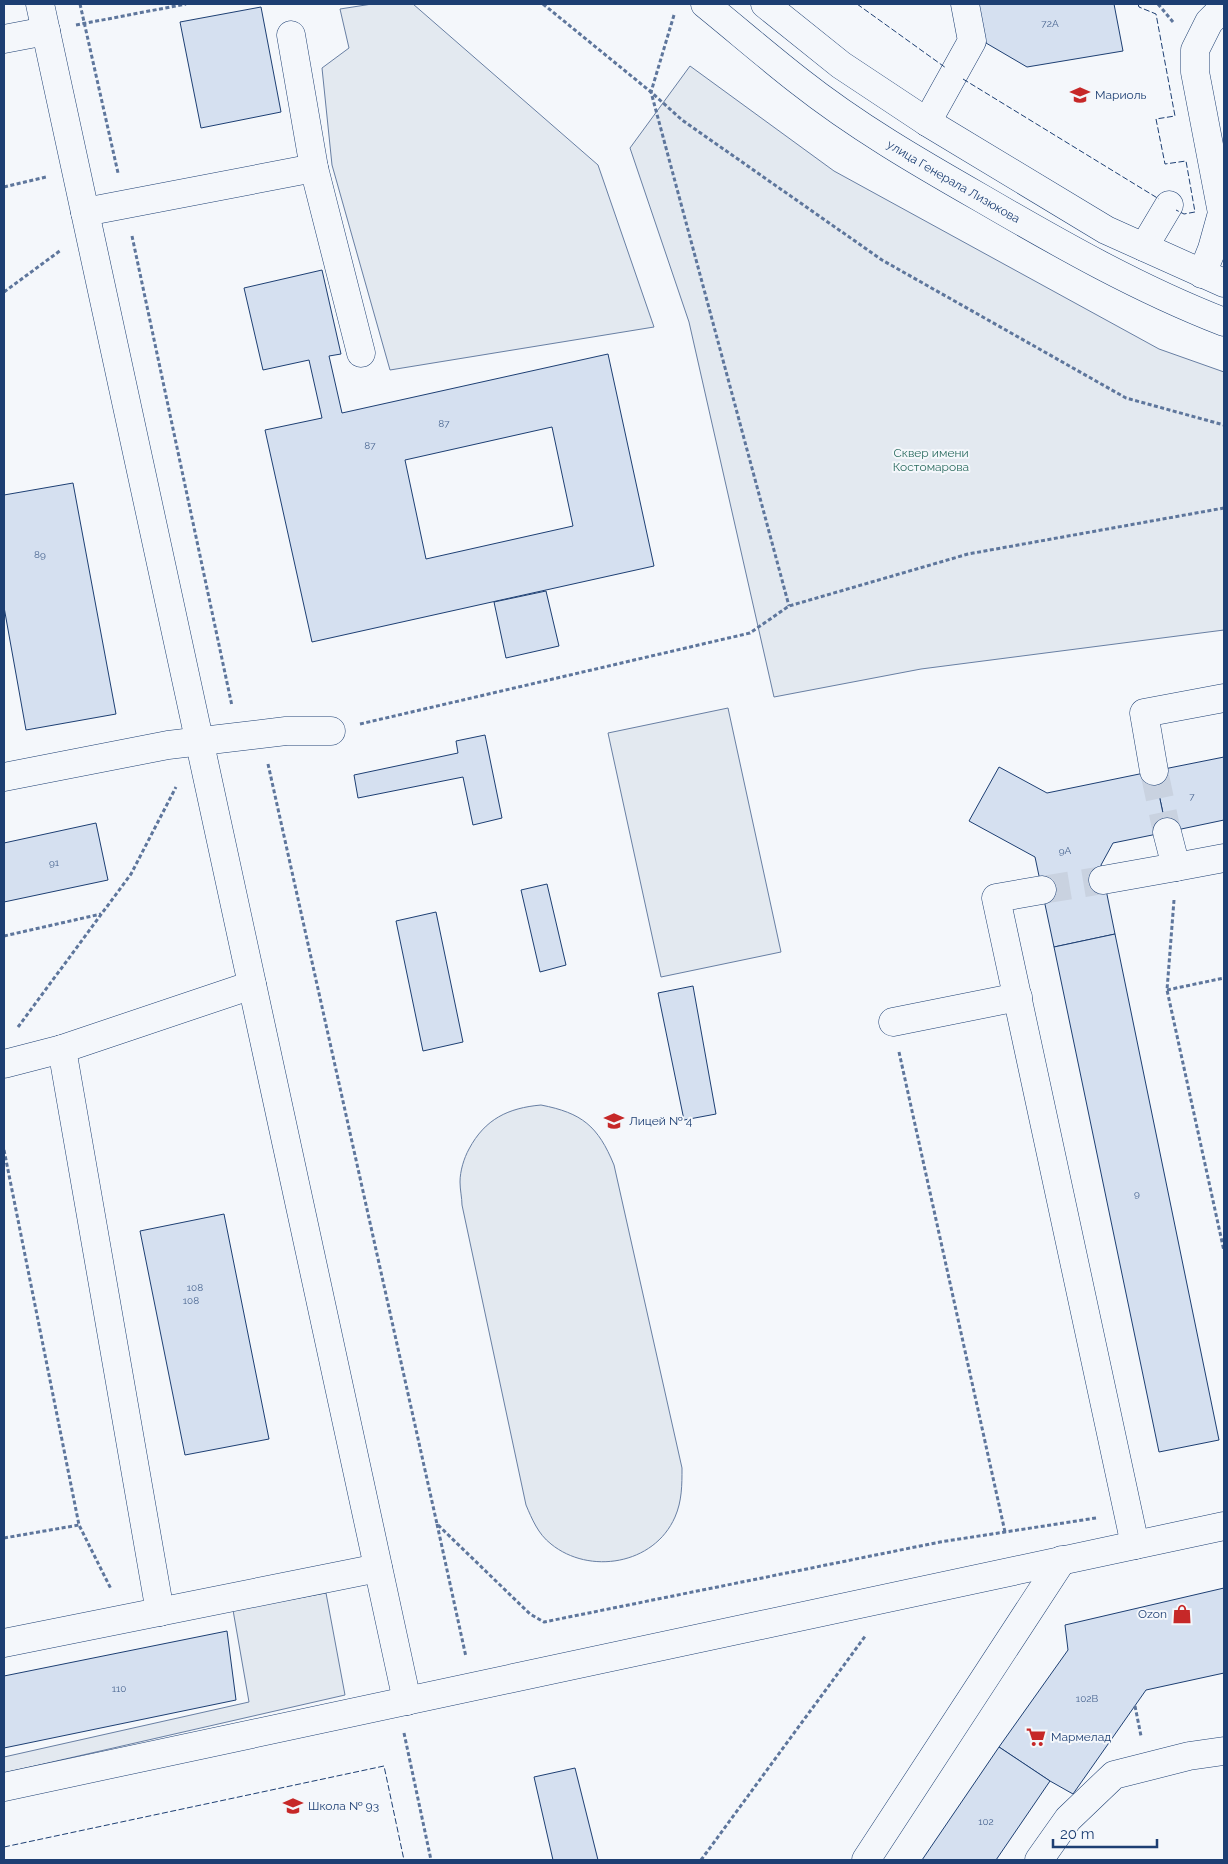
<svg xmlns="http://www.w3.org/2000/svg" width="1228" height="1864" font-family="Raleway,sans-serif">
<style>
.green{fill:#e3e9f0;stroke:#687fa3}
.building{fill:#d5e0f0;stroke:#1d3f73;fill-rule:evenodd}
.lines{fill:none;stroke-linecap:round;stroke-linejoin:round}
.minor-tunnel{stroke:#c9d2e0;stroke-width:28;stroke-dasharray:28 14;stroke-linecap:butt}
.minor-casing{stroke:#1d3f73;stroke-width:29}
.major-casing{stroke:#1d3f73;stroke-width:29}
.path{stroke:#5e769c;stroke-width:3;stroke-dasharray:4 2.5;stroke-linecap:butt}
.minor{stroke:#f4f7fb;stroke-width:28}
.major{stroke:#f4f7fb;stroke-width:28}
.fence{stroke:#1d3f73;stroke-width:1;stroke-dasharray:6 2.5;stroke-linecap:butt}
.labels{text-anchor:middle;stroke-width:4;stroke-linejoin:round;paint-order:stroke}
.number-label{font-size:10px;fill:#4b6792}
.poi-label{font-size:12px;fill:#1d3f73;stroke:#f4f7fb;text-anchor:start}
.street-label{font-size:12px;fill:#1d3f73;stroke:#f4f7fb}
.park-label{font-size:12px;fill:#2c6c60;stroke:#f4f7fb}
</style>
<rect width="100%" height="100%" fill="#f4f7fb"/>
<!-- green -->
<g class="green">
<polygon points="372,4 413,4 598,165 654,327 390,370 332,165 322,68 349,48 340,9"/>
<polygon points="690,66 834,171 1159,349 1224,372 1224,630 921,669 774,697 689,322 630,148"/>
<polygon points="728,708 781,952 661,977 608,733"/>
<path d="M541 1105C582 1113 598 1126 614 1165L682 1468C682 1485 682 1501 675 1517 654 1565 589 1575 551 1544 538 1534 532 1519 526 1505L462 1205C462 1198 460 1190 460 1182 460 1171 464 1158 469 1149 485 1119 508 1108 541 1105Z"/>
<polygon points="326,1593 345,1695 4,1773 4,1757 249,1702 233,1610"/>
</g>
<!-- building -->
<g class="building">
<polygon points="978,4 1114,4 1123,51 1027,67 986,43"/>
<polygon points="261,7 281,112 201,128 180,22"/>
<path d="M322 270 341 354 329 356 342 413 608 354 654 566 312 642 265 430 322 418 309 360 263 370 244 288ZM552 427 573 526 426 559 405 460Z"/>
<polygon points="73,483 116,714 26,730 4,607 4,495"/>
<polygon points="546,591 559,646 506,658 494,602"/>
<polygon points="485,735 502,818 473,825 463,777 358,798 354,775 458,753 456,741"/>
<polygon points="1224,757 1224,820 1167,832 1154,771"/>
<polygon points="999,767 1047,793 1154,771 1167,832 1113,843 1101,865 1115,934 1054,947 1035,857 969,821"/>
<polygon points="96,823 108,880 4,902 4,843"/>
<polygon points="547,884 566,965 540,972 521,890"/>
<polygon points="436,912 463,1042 423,1051 396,921"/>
<polygon points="1115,934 1219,1440 1159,1452 1054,947"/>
<polygon points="693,986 716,1114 684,1120 658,993"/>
<polygon points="224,1214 269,1439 185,1455 140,1231"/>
<polygon points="1224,1588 1224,1673 1146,1690 1073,1794 1050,1781 999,1747 1068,1650 1065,1625"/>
<polygon points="227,1631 236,1700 4,1748 4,1676"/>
<polygon points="999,1747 1050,1781 996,1860 922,1860"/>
<polygon points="575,1768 598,1860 553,1860 534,1777"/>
</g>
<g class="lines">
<!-- minor-tunnel -->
<g class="minor-tunnel">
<polyline points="1154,771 1167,832"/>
<polyline points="1042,890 1103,880"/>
</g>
<defs>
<g id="minor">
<polyline points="40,4 407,1701"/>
<polyline points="4,39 46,31"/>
<polyline points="927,122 972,41 965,4"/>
<polyline points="314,168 361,353"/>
<polyline points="85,212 314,168 291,35"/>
<polyline points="1144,247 1169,205"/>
<polyline points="1202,274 1212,249 1222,213 1195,72 1195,50 1209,22 1224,7"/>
<polyline points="1154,771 1144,713 1224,698"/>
<polyline points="4,777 168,745 286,731 331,731"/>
<polyline points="1167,832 1176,867 1224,858"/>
<polyline points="1103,880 1176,867"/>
<polyline points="1042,890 996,898 1135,1545"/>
<polyline points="893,1022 1018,997"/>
<polyline points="4,1064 62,1049"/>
<polyline points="160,1612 62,1049 252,985"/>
<polyline points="4,1643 378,1568"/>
<polyline points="4,1787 1224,1526"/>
<polyline points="866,1860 1062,1560"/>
<polyline points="1039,1860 1068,1819 1114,1775 1189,1756 1224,1751"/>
</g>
<g id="major">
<path id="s1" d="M705 4C737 30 767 56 799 81 856 126 918 162 981 198 1060 244 1139 289 1224 322"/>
<polyline points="765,4 841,65 927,122 1106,230 1224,283"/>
</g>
</defs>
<!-- minor casing -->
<use href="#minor" class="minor-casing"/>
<!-- major casing -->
<use href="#major" class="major-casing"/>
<!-- path -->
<g class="path">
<polyline points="80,4 118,173"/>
<polyline points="543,4 651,92 682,120 882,260 1126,398 1224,425"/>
<polyline points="1158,4 1173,22"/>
<polyline points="674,15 651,92 789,606"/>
<polyline points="76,25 186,4"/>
<polyline points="4,187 46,177"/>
<polyline points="132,236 232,706"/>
<polyline points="4,292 61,250"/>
<polyline points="360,724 750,633 789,606 968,554 1224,508"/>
<polyline points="268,764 437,1524 530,1614 544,1622 940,1542 1096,1518"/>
<polyline points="1174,900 1167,990 1224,1251"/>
<polyline points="4,936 101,914"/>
<polyline points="1167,990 1224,978"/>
<polyline points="18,1027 131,874 176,787"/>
<polyline points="899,1052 1005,1532"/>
<polyline points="4,1150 79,1525 111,1589"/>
<polyline points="437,1524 466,1657"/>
<polyline points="4,1538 79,1525"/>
<polyline points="1135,1706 1141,1736"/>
<polyline points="404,1733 431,1860"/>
<polyline points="701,1860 866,1635"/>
</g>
<!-- minor -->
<use href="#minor" class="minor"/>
<!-- major -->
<use href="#major" class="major"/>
<!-- fence -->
<g class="fence">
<polyline points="857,4 946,68"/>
<polyline points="1138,4 1139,7 1156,14 1175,116 1156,119 1165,164 1186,161 1195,212 1184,214 1176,210"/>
<polyline points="963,79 1159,199"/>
<polyline points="4,1847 384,1766 404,1860"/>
</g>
</g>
<!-- icons -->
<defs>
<symbol id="school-bare" viewBox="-9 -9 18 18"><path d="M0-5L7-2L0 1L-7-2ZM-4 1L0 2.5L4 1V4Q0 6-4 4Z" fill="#c62828" stroke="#f4f7fb" stroke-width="2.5" paint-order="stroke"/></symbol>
<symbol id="shop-bare" viewBox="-9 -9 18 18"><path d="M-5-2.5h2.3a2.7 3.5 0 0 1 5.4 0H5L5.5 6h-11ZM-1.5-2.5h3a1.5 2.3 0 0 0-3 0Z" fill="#c62828" stroke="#f4f7fb" stroke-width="2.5" paint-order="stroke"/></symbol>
<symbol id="supermarket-bare" viewBox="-9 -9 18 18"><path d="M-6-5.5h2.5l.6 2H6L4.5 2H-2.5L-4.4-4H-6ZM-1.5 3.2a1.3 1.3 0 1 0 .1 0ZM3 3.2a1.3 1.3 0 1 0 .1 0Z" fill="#c62828" stroke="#f4f7fb" stroke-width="2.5" paint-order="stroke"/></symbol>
</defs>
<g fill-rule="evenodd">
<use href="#school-bare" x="1066" y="81" width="28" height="28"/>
<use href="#school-bare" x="600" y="1107" width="28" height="28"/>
<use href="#shop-bare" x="1168" y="1600" width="28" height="28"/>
<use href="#supermarket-bare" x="1022" y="1723" width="28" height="28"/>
<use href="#school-bare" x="279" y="1792" width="28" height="28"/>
</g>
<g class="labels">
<!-- number labels -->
<g class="number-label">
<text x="1050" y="27">72А</text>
<text x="444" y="427">87</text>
<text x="370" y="449">87</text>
<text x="40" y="558">89</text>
<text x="1192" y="800">7</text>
<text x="1065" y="854">9А</text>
<text x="54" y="866">91</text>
<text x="1137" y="1197">9</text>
<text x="195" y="1291">108</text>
<text x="191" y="1304">108</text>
<text x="119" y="1692">110</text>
<text x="1087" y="1702">102В</text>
<text x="986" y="1825">102</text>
</g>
<!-- poi labels -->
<g class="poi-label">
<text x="1095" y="99">Мариоль</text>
<text x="629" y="1125">Лицей № 4</text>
<text x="1167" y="1618" text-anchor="end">Ozon</text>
<text x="1051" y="1741">Мармелад</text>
<text x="308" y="1810">Школа № 93</text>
</g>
<!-- street labels -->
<g class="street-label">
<text dy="4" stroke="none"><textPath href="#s1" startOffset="306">улица Генерала Лизюкова</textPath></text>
</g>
<!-- park labels -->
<g class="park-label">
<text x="931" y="457">Сквер имени<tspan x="931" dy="14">Костомарова</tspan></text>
</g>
</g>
<!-- border -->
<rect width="1228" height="1864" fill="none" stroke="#1d3f73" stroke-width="10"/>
<!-- scale -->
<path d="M1053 1839v8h104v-8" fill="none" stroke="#1d3f73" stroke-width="2.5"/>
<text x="1060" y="1839" font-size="15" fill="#1d3f73" stroke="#f4f7fb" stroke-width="4" paint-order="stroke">20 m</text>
</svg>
